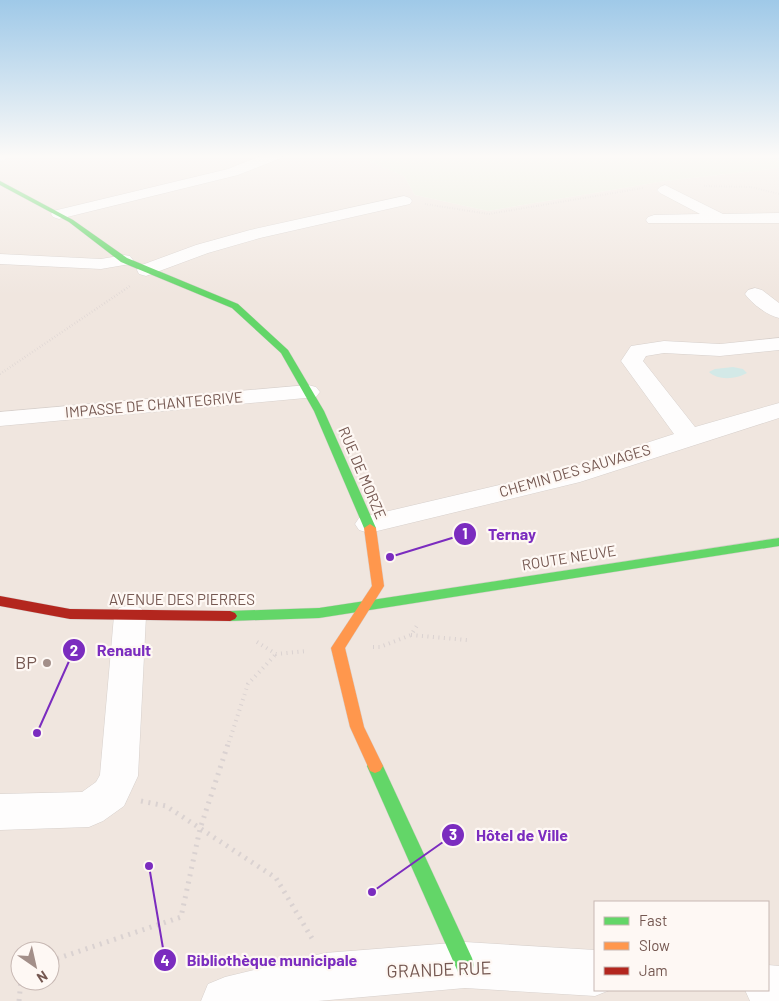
<svg xmlns="http://www.w3.org/2000/svg" width="779" height="1001" font-family="Barlow,sans-serif">
<style>
.residential{fill:#f0e6df;fill-rule:evenodd}
.green{fill:#e9eddc}
.water{fill:#d3e9e7}
.lines{fill:none;stroke-linecap:round;stroke-linejoin:round}
.street-casing{stroke:#d7d0cc;stroke-width:1}
.fast-casing{stroke:#d8cfcc;stroke-width:1}
.slow-casing{stroke:#d8cfcc;stroke-width:1}
.jam-casing{stroke:#d8cfcc;stroke-width:1}
.path-far3{stroke:#dad2d1;stroke-width:2;stroke-dasharray:0.5 2;stroke-linecap:butt}
.path-far2{stroke:#dad2d1;stroke-width:2.5;stroke-dasharray:0.5 2.5;stroke-linecap:butt}
.path-far1{stroke:#dad2d1;stroke-width:4;stroke-dasharray:1 4.5;stroke-linecap:butt}
.path{stroke:#dad2d1;stroke-width:5;stroke-dasharray:2 5.5;stroke-linecap:butt}
.street{fill:#fefdfd;fill-rule:evenodd}
.fast{fill:#63d668;fill-rule:evenodd}
.slow{fill:#ff974d;fill-rule:evenodd}
.jam{fill:#b3261e;fill-rule:evenodd}
.poi-dot{fill:#a38f89;stroke:#fef8f4;stroke-width:2}
.labels{text-anchor:middle;stroke-width:4.5;stroke-linejoin:round;paint-order:stroke}
.street-label{font-size:15px;fill:#755851;stroke:#fef8f4}
.near-poi-label{font-size:18px;fill:#755851;stroke:#fef8f4;text-anchor:end}
.near-street-label{font-size:18px;fill:#755851;stroke:#fef8f4}
.leader{fill:none;stroke:#7b2cbf;stroke-width:2}
.callout-dot{fill:#7b2cbf;stroke:#fef8f4;stroke-width:2}
.mark-label{font-size:15px;text-anchor:middle;font-weight:bold;fill:#fff}
.callout-label{font-size:16px;text-anchor:middle;font-weight:bold;fill:#7b2cbf;stroke:#fef8f4;stroke-width:4.5;stroke-linejoin:round;paint-order:stroke}
</style>
<rect width="100%" height="100%" fill="#f8f4f0"/>
<path class="residential" d="M0,155h355l49,21 11,19 73,16 177,-30 114,-13v833h-779zM595,902h173v88h-173zM20,951h30v30h-30z"/>
<path class="green" d="M355,155h424v13l-114,13 -177,30 -73,-16 -11,-19z"/>
<path class="water" d="M733,367l10,2 4,4c-10,6 -29,8 -38,-1l6,-3z"/>
<g class="lines">
<g class="street-casing">
<g id="street">
<path d="M0,155h8l-3,5 -5,1z"/>
<path d="M263,155h20l-2,3 -43,17 -179,44 -6,-2 -2,-3 2,-3 175,-42z"/>
<path d="M665,185l58,29 56,-1v10h-131l-2,-3 2,-3 6,-2 46,-1 -40,-21 -3,-3 3,-3z"/>
<path d="M404,196l6,2 2,3 -2,3 -150,34 -52,15 -62,23 -7,-2 -2,-4 2,-4 57,-21 54,-15z"/>
<path d="M0,254l101,5 23,-4 6,1 3,4 -3,4 -29,5 -101,-5z"/>
<path d="M755,288l7,2 17,13v15c-12,-3 -27,-14 -34,-24l3,-4z"/>
<path d="M779,338v12l-59,6 -56,-3 -18,3 -3,5 52,66 84,-24v15l-199,64 -211,51 -10,-3 -4,-6 4,-6 204,-48 111,-36 -53,-73 10,-15 33,-5 56,3z"/>
<path d="M308,385l8,2 4,5 -4,5 -316,29v-14z"/>
<path d="M130,605l11,3 5,8 -8,160 -14,30 -21,15 -14,6 -89,3v-36l82,-2 14,-10 4,-7 14,-159 5,-8z"/>
<path d="M465,942l130,8v40h15l-15,6 -130,-8 -147,13h-117l7,-17 17,-7 100,-24z"/>
<path d="M768,965l11,1v35h-29l-5,-11h23z"/>
</g>
</g>
<g class="fast-casing">
<g id="fast">
<path d="M0,181l73,39 54,38 111,46 50,46 36,61 52,117 -2,3 -4,1 -6,-4 -50,-117 -33,-58 -49,-45 -111,-46 -52,-40 -69,-37z"/>
<path d="M779,538v8l-460,72 -89,3 -5,-2 -2,-3 2,-3 5,-2 89,-3z"/>
<path d="M375,759l5,2 3,5 89,192 2,7 -2,7 -7,2 -7,-2 -91,-206 3,-5z"/>
</g>
</g>
<g class="slow-casing">
<path id="slow" d="M370,524l6,4 8,58 -39,62 19,79 19,39 -3,5 -5,2 -5,-2 -20,-44 -19,-79 41,-62 -8,-58z"/>
</g>
<g class="jam-casing">
<path id="jam" d="M0,596l70,13 160,2 5,2 2,3 -2,3 -5,2 -160,-2 -70,-13z"/>
</g>
<g class="path-far3">
<path d="M704,186l47,1 28,7"/>
<path d="M425,204l64,10 154,-26"/>
</g>
<path class="path-far2" d="M0,374l130,-88"/>
<g class="path-far1">
<path d="M411,635l56,5"/>
<path d="M257,642l19,12 31,-3"/>
<path d="M373,647h7l31,-12 7,-11"/>
<path d="M229,742l19,-58 28,-30"/>
</g>
<g class="path">
<path d="M141,801l25,5 110,72 37,62"/>
<path d="M50,961l131,-44 19,-88 29,-88"/>
<path d="M19,1001l2,-20"/>
</g>
<use href="#street" class="street"/>
<use href="#fast" class="fast"/>
<use href="#slow" class="slow"/>
<use href="#jam" class="jam"/>
</g>
<linearGradient id="sky" x2="0" y2="1"><stop stop-color="#9fc9e8"/><stop offset="0.53" stop-color="#fcfaf8"/><stop offset="1" stop-color="#fcfaf8" stop-opacity="0"/></linearGradient>
<rect width="779" height="295" fill="url(#sky)"/>
<circle class="poi-dot" cx="47" cy="663" r="5"/>
<g class="labels">
<g class="street-label">
<text transform="translate(154 405) rotate(-5)" y="5">IMPASSE DE CHANTEGRIVE</text>
<text transform="translate(575 471) rotate(-16)" y="5">CHEMIN DES SAUVAGES</text>
<text transform="translate(362 473) rotate(67)" y="5">RUE DE MORZE</text>
<text transform="translate(569 558) rotate(-9)" y="5">ROUTE NEUVE</text>
<text x="182" y="605">AVENUE DES PIERRES</text>
</g>
<g class="near-poi-label">
<text x="37" y="669">BP</text>
</g>
<g class="near-street-label">
<text transform="translate(439 970) rotate(-2)" y="6">GRANDE RUE</text>
</g>
</g>
<path class="leader" d="M390 557L465 534M37 733L74 650M372 892L453 835M149 866L165 960"/>
<g class="callout-dot">
<circle cx="390" cy="557" r="5"/>
<circle cx="37" cy="733" r="5"/>
<circle cx="372" cy="892" r="5"/>
<circle cx="149" cy="866" r="5"/>
<circle cx="465" cy="534" r="12"/>
<circle cx="74" cy="650" r="12"/>
<circle cx="453" cy="835" r="12"/>
<circle cx="165" cy="960" r="12"/>
</g>
<g class="mark-label">
<text x="465" y="539">1</text>
<text x="74" y="656">2</text>
<text x="453" y="840">3</text>
<text x="165" y="966">4</text>
</g>
<g class="callout-label">
<text x="512" y="540">Ternay</text>
<text x="124" y="656">Renault</text>
<text x="522" y="841">Hôtel de Ville</text>
<text x="272" y="966">Bibliothèque municipale</text>
</g>
<rect x="594" y="901" width="175" height="90" fill="#fef8f4" stroke="#c7b8b3"/>
<rect x="604" y="917" width="25" height="8" fill="#63d668" stroke="#c7b8b3"/>
<text x="639" y="926" font-size="15" fill="#755851">Fast</text>
<rect x="604" y="942" width="25" height="8" fill="#ff974d" stroke="#c7b8b3"/>
<text x="639" y="951" font-size="15" fill="#755851">Slow</text>
<rect x="604" y="967" width="25" height="8" fill="#b3261e" stroke="#c7b8b3"/>
<text x="639" y="976" font-size="15" fill="#755851">Jam</text>
<g transform="translate(35 966) rotate(146)"><circle r="24" fill="#fef8f4" stroke="#c7b8b3"/>
<path d="M0-4L9 19L0 12L-9 19Z" fill="#a38f89"/>
<text y="-8" font-size="14" font-weight="bold" text-anchor="middle" fill="#755851">N</text>
</g>
</svg>
